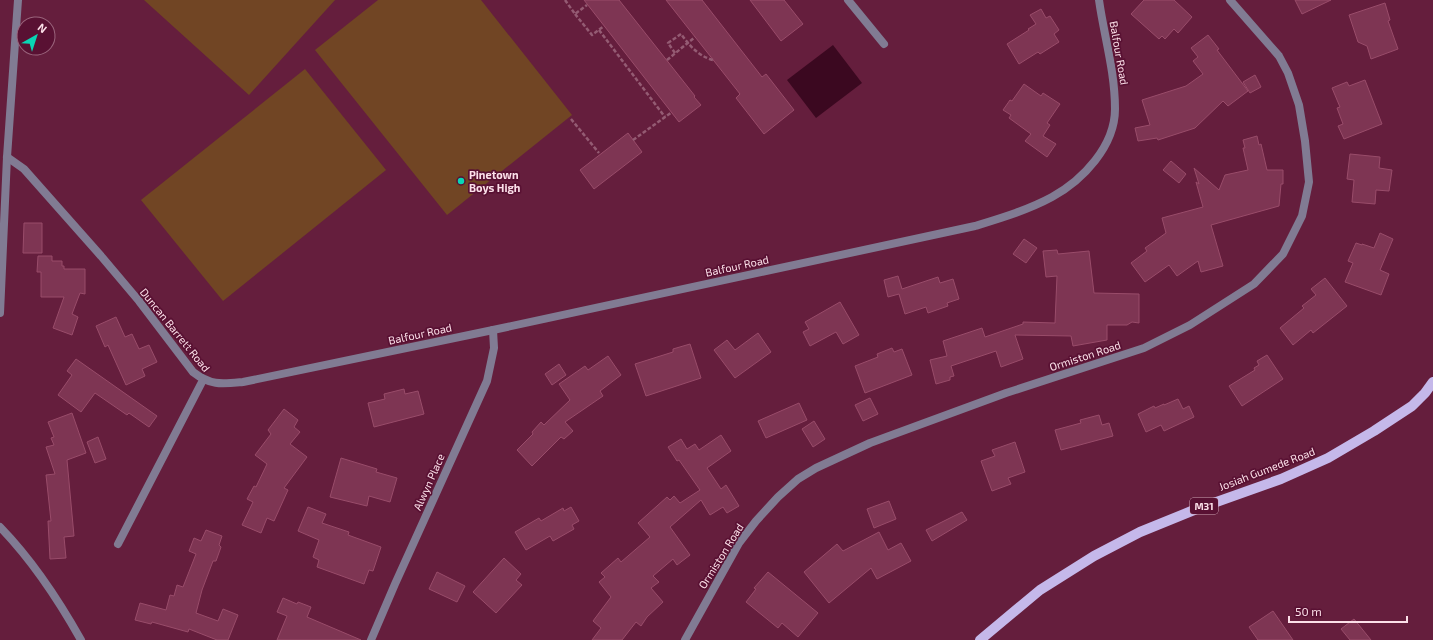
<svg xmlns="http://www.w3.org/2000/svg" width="1433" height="640" font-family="'Exo 2',sans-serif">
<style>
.green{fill:#714524}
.water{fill:#3b0820}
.building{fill:#7e3553;stroke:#994c6a}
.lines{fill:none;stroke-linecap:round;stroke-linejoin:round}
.path{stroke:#945b73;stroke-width:2.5;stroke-dasharray:4 2;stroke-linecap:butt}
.lane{stroke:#817b93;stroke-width:8}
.street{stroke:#817b93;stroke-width:8}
.primary{stroke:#c5b8ea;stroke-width:10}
.poi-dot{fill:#09d5b5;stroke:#591133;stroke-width:1.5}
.labels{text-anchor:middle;stroke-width:3.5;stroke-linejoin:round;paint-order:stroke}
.shield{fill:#591133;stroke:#cba2b2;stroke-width:1}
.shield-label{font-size:10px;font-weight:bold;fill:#fce0e9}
.street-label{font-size:11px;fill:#fce0e9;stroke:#591133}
.poi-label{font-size:11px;font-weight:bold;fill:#fce0e9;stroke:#591133;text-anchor:start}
</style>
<rect width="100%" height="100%" fill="#651e3d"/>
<g class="green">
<path d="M144,0h191l-86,95z"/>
<path d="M378,0h103l91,115 -125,100 -132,-165z"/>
<path d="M305,69l81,101 -163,131 -82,-101z"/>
</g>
<path class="water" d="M833,45l29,38 -46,35 -29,-38z"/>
<g class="building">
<path d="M584,0h35l76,96 -1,1 7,8 -22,17z"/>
<path d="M666,0h36l60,77 4,-3 28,36 -30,24 -28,-36 4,-4z"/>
<path d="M750,0h34l19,24 -22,17z"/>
<path d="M1144,0h30l18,17 -14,16 -4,-4 -9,10 -3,-3 -3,3 -28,-25z"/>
<path d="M1295,0h36l-29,14z"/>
<path d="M1385,3l5,17 -2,1 10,28 -27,10 -4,-13 -9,-4 -9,-27z"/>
<path d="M1041,9l5,9 4,-2 9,14 -5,4 5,8 -19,12 -2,-2 -19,12 -12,-20 22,-14 -1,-1 8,-5 -6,-9z"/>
<path d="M1208,35l11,14 -2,1 31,41 -20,15 -5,-5 -28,27 -37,12 -1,-2 -19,3 -3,-13 15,-3 -8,-25 44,-14 17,-12 -10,-13 5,-4 -7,-9z"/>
<path d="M1255,75l6,12 -11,6 -7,-11z"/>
<path d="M1365,80l17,44 -38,15 -6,-13 5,-2 -6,-16 3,-1 -8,-19 15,-6 2,4z"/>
<path d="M1024,84l17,12 2,-3 17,11 -13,19 3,2 -7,11 13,8 -9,13 -22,-16 6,-7 -22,-16 2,-3 -8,-5 7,-10 2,1z"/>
<path d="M628,133l14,19 -48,37 -14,-19z"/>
<path d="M1257,136l2,9 2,-1 6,26h16v14h-2l-2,22 -68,19 12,41 -22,6 -3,-11 -21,15 -8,-11 -24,17 -14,-19 16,-12 -2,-3 21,-15 -4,-15 41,-11 -7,-25 3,2 -5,-16 25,22 6,-15 23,-5 -5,-22h2l-2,-8z"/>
<path d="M1350,154l30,3 -1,11 13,2 -3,21 -13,-1 -1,14 -23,-2 2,-22 -7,-1z"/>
<path d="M1171,161l15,13 -7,9 -16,-13z"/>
<path d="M24,223h18v30h-19z"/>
<path d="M1380,233l13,6 -13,31 9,4 -8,21 -36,-13 8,-19 -5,-2 8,-18 6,2v-1l12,4z"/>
<path d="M1024,239l13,9 -11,15 -13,-9z"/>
<path d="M1057,250l1,4 31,-3 5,42 45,1v29l-7,-1 -5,3h-20v15l-34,6 -2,-10 -56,-1 8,24 -22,8 -5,-16 -45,15 3,10 -4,1v3l-14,4 -6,-24 17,-4 -4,-15 39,-13 3,9 38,-13v-2l32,1 2,-47 -11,1 -3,-26z"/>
<path d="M38,256h14v5h10v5h2v3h21v25l-5,-1 -8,21 6,3 -6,18 -19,-7 11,-31h-23v-25h-4z"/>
<path d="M898,276l4,13 36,-12 2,6 13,-4 6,20 -12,4 1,3 -20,7 -2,-6 -21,7 -6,-20 -11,3 -4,-17z"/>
<path d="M1325,278l22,28 -34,27 -2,-3 -18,15 -13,-17 24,-20 -2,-2 14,-11 -5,-6z"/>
<path d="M840,302l19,33 -16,9 -7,-12 -26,14 -7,-14 6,-3 -4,-7z"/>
<path d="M116,317l9,20 7,-3 7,15 10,-4 8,17 -15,7 3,7 -19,9 -18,-40 -3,2 -9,-21z"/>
<path d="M758,333l13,19 -36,26 -21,-28 13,-10 8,10z"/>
<path d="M690,344l11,34 -55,18 -11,-32 38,-12v-3z"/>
<path d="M892,348l2,4 8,-3 10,26 -47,18 -10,-27 23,-9 -1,-3z"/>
<path d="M1267,355l16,24 -41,27 -13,-20 26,-16 -1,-2 5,-3 -2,-4z"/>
<path d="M608,356l13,19 -21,16 3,5 -38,26 8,9 -9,8 -3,-2 -29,29 -15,-16 16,-16 -1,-2 9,-10 3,3 26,-25 -11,-16 26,-18 3,4z"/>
<path d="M76,359l81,57 -8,11 -20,-14 -2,2 -32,-22 -14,19 -23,-17 14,-20 -5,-4z"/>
<path d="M559,364l7,11 -14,10 -7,-11z"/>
<path d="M404,389l1,5 13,-3 6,23 -50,13 -6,-24 17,-4 -1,-5z"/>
<path d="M870,398l8,16 -15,7 -8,-16z"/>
<path d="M1178,399l5,10 6,-3 5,11 -30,14 -3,-6 -15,7 -8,-18 16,-8 1,2 9,-4v1z"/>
<path d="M799,403l8,17 -41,18 -8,-17z"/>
<path d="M284,409l14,11 -4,7 6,5 -10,12 17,13 -23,31 4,2 -14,31 -7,-3 -6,15 -19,-8 11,-23 -6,-3 7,-13 2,1 11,-23 -12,-9 16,-21 -3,-4z"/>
<path d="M72,413l14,40 -19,7 7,76 -10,1 2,21 -16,1 -2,-38h3l-5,-46 9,-1 -9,-27 8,-2 -3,-7 3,-1 -6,-15z"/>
<path d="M1099,415l3,10 7,-2 4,13 -52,14 -6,-20 26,-7 -1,-3z"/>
<path d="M814,421l11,18 -12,8 -11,-18z"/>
<path d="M721,435l10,16 -24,17 14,21 5,-4 13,21 -12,7 -4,-6 -13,8 -9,-15 -31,27 20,28 -13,10 -4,-6 -20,17 6,6 -8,6 12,14 -16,15 -6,9 -5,-4 -14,18h-30l9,-12 -8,-7 18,-24 -12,-15 6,-5 -4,-4 17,-15 3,4 29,-25 -12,-14 29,-26 3,3 4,-4 6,7 20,-13 -21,-30 -2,1 -9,-14 13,-8 6,10 8,-5 4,6z"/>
<path d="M98,437l8,22 -11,4 -8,-21z"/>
<path d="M1015,442l10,30 -17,6 3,6 -19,7 -11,-30 14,-5 -3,-6z"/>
<path d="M341,458l36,11 -1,3 21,6 -7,24 -21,-6 -2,10 -37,-9z"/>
<path d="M889,501l7,18 -22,9 -7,-19z"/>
<path d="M308,507l18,7 -4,9 27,9 -1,3 33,12 -8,24 -4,-1 -5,14 -47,-17 2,-7 -6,-3 6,-17 -21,-9z"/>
<path d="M571,507l8,14 -7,4 2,4 -21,12 -3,-5 -24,14 -11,-18 24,-14 2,3 22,-13 1,3z"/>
<path d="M962,512l5,8 -35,21 -6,-11z"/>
<path d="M206,530l16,6 -3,9 2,2 -5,14h-3l-11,29 -6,23 22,8 5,-12 15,6 -10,25h-11l-28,-11 -1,3 -36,-10 -1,2 -16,-4 5,-17 26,7 4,-15 4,1 3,-11 6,2 13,-33 -7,-3 5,-13 7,3z"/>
<path d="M879,532l9,18 13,-7 10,18 -34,18 -6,-11 -42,35 -25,-31 33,-28 6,7z"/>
<path d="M504,558l17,16 -5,6 6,5 -26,28 -23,-21z"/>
<path d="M437,572l28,14 -8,16 -28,-13z"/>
<path d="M768,572l50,41 -20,24 -16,-14 -4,5 -32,-26 10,-13 -2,-1z"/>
<path d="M283,598l14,6 1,-2 13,5 -4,10 54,23h-84l10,-24 -10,-4z"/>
<path d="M1273,611l20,29h-35l-9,-13z"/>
<path d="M1354,619l17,21h-21l-9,-11z"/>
</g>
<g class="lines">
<g class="path">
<path d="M565,0l10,14 12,-9"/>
<path d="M575,14l17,21 12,-9"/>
<path d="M599,30l66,87"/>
<path d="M675,53l-7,-10 13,-9c8,11 17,22 32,26"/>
<path d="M667,60l28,-23"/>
<path d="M571,119l28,34"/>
<path d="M633,140l39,-28"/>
</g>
<path class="lane" d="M848,0l36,44"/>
<g class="street">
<path d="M7,157l17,12 77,87 38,45 54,71c18,14 29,12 50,10l250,-52 482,-104c26,-8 53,-16 77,-29 31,-17 63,-51 63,-88 0,-38 -11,-73 -16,-109"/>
<path d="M0,313l7,-156 11,-157"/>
<path d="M0,527c33,34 58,72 81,113"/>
<path d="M118,544l85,-164"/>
<path d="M371,640l24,-56 92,-203 7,-33 -1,-18"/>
<path d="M685,640l54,-97 17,-22 22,-24 20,-18 18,-11 54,-25 136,-50 138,-45 46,-23 64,-41 29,-30 19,-38 7,-34 -4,-41 -6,-36 -11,-32 -9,-17 -49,-56"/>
</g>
<path class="primary" d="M980,640l60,-50 54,-34 46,-24 54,-22 87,-31 47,-21 46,-27 38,-25 13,-13 8,-11"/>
</g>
<circle class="poi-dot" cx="461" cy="181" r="4"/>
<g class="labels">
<rect class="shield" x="1190" y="498" width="28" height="16" rx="3"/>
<g class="shield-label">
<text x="1204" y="510">M31</text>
</g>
<g class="street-label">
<text transform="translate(1119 53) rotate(80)" y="4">Balfour Road</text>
<text transform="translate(737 266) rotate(-12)" y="4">Balfour Road</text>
<text transform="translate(175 330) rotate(51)" y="4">Duncan Barrett Road</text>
<text transform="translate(420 334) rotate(-12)" y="4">Balfour Road</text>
<text transform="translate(1085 356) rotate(-18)" y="4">Ormiston Road</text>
<text transform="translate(1267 469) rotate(-21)" y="4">Josiah Gumede Road</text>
<text transform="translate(429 482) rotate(-66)" y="4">Alwyn Place</text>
<text transform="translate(721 556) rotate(-58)" y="4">Ormiston Road</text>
</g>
<g class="poi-label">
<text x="469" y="179">Pinetown<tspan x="469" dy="13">Boys High</tspan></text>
</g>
</g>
<g transform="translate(36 36) rotate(39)"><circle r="19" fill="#591133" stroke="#9a647c"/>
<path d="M0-3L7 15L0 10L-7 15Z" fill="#09d5b5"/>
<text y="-6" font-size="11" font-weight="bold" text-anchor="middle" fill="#fce0e9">N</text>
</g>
<path d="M1289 616v6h118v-6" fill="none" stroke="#fce0e9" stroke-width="2"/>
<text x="1295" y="616" font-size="12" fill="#fce0e9" stroke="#591133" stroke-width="3" paint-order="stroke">50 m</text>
</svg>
